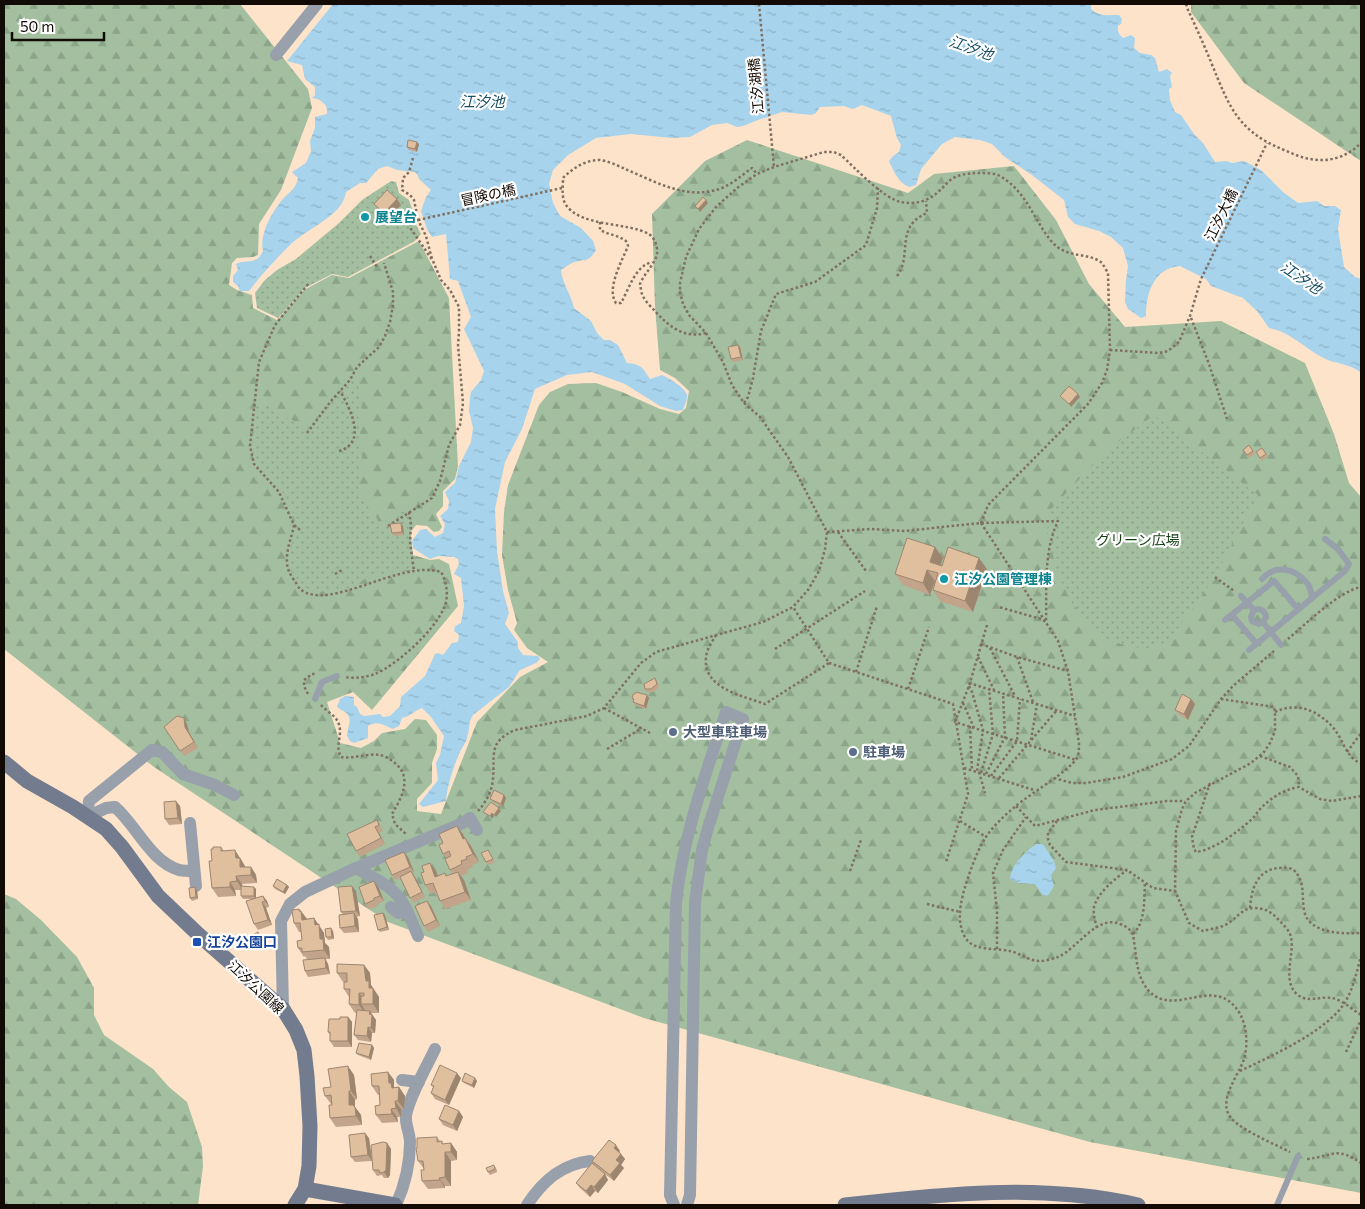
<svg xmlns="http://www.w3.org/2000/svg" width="1365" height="1209" font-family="Commissioner,'Noto Sans JP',sans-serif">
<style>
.forest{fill:url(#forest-firs)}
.park{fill:url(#park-dots)}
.water{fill:url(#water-ripples)}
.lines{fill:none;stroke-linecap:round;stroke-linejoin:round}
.path{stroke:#7f6f60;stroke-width:2.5;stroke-dasharray:2.5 2.5;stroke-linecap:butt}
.lane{stroke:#98a0ab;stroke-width:6}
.street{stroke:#98a0ab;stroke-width:12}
.secondary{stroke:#727c8e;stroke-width:15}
.wall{fill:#c1a489}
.shaded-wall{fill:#9d866f}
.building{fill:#e0bf9f;stroke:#9d866f}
.culture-dot{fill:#0f9aa8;stroke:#fff;stroke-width:2}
.service-dot{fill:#5c6f8a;stroke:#fff;stroke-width:2}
.transit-dot{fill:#1a4fb4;stroke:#fff;stroke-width:2}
.labels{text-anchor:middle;stroke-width:4.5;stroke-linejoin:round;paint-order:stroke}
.street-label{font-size:14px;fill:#120a04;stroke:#fff}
.culture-label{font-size:14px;font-weight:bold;fill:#0d838f;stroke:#fff;text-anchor:start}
.park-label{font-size:14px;fill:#123e11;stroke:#fff}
.service-label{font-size:14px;font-weight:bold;fill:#4e5e75;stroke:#fff;text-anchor:start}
.transit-label{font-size:14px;font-weight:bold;fill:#164399;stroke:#fff;text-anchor:start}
.water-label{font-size:15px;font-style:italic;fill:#184e68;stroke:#fff}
</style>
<defs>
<pattern id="forest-firs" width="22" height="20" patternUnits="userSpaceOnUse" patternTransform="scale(1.25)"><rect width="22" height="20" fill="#a3bfa0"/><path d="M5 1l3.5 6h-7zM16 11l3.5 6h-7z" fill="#8ba388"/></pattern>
<pattern id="park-dots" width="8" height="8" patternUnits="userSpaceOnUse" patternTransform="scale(1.25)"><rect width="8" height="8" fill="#a3bfa0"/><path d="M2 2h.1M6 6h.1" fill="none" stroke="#8ba388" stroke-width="1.8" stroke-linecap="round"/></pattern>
<pattern id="water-ripples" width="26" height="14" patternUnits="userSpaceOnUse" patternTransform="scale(1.25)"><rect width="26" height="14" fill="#a7d3ec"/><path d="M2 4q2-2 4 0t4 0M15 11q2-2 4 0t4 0" fill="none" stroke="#8fb4c9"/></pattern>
</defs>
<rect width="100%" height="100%" fill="#fde3ca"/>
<g class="forest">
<path d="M4,4h236l68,85 4,19 -31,82 -22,34 -1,31 -5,2 -16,1 -5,5 -3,22 8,5 15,5 1,13 24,12 27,-30 28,-15 17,3 70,-37 30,57 9,168 -3,13 -12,12v15l-7,8 6,13 -3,4 -5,1 -7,-6 -11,-1 -6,8 3,22 17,5 9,-1 10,5 9,42 -86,104 -19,-18 -26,10 13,41 21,5 13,-7 8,-8 23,-4 10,-10 11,1 11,15v14l-5,14v20l-15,16v12l24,3 36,-92 43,-45 28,-15 -21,-14 -13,-18 3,-7 -9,-33 -6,-35 2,-43 4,-27 31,-80 11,-13 18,-8 28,-1 26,9 38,17 19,5 7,-6 3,-17 -14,-13 -15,-8 -5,-64 -3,-92 53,-53 42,-21 161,53 26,-19 80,-8 42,54 33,64 36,43 96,-6 84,42 29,71 15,49 12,14v696l-271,-51 -446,-124 -256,-96 -234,-155 -150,-118z"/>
<path d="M1191,4h170v157l-117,-78 -53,-71z"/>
<path d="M4,894l12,5 25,21 36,37 17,31v27l10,20 49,34 16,18 18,15 15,45 1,19 -5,39h-194z"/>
</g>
<g class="park">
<path d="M391,181l5,1 3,11 10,7 5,14v7l7,13 -6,7 -67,36 -16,-3 -27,14 -27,30 -21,-10 -2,-15 10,-13 12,-10 19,-11 43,-36 23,-23z"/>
<path d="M349,380c20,4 10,38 11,53 0,8 2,15 2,23 -1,12 -4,24 -4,36l10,13 2,9 6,2 3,9c11,2 17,-8 24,-14l4,1 3,3c-1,17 4,34 2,51l-4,4 -40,6 -12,10 -18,5 -24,1 -13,-7 -8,-11 -4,-13 7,-36 -3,-11 -6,-14 -8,-13 -19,-20 -7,-10 1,-47 3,-6 9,1 7,4 9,8 9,2 14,11 3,-1 20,-28z"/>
<path d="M1154,415l104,80 -43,82 -47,65 -24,7 -40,-9 -33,-38 -14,-30 -10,-42 4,-21 55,-58z"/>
</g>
<g class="water">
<path d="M333,4h758v5c9,8 17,6 28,6l3,4 -1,5 -3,2c-1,5 1,9 5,12l8,-3 4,3 -1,10 6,5 11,2 4,3 4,14 8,-3 5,4 -2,3 2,11 -3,2 1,11 5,12 6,3 13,19 9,9 12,19 12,-1 5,2 12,-2 17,9 22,22 15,11 19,-2 7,5h11l6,4 -3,19 6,38 11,10 6,2v94c-8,-8 -22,-9 -33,-13 -21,-9 -36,-28 -59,-32l-12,-17 -14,-13 -32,-12 -5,-7 -26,-13c-26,2 -34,27 -34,50l-5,2 -13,-9 -3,-7 1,-22 2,-14 -5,-18 -12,-11 -12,-6 -24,-7 -7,-7 -4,-17 -32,-25 -27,-18 -13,-13 -12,-4 -25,-3 -13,7 -21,25 -5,16 -7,2c-11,-5 -15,-15 -20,-26l4,-5 6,-4 2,-7 -4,-7 -6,-22 -29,-11 -9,4 -9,-3 -24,1 -4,6 -5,2 -29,-3 -24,8 -15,6 -6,1 -10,-4 -15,2 -22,12 -18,1 -41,-4 -35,4 -28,17 -15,15 -4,14 4,19 7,13 21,12 12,13 3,9c-8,14 -12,8 -24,13 -4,2 -8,5 -11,7 1,13 10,24 13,38l17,13 6,12 7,7h6l8,5 9,18c14,1 16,5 23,16l12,-4c6,3 23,12 25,20 1,4 -3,11 -4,15l-7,1 -16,-5 -35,-22 -33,-12 -25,3 -32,14 -13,40 -17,33 -10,47 2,42 6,40 6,22 -4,11 13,18v6l5,7 15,1 2,3 -4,4 -16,7 -11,17 -36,28c-5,7 -3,15 -6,23 -1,5 -5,9 -7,14 -6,13 -13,34 -14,49l-23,6 -4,-3 19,-24 -2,-17 4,-8 4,-19 -13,-19 -9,-9c-7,2 -11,8 -20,10l-3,8 -6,3c-10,-4 -15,-9 -25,-3v12l-14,5 -4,-2 -3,-5c0,-8 7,-18 -2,-24 -3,-2 -6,-3 -8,-5l3,-8 5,-3 9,1v8l3,2 3,7 4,2 16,-2 3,3 7,-1 10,-10 1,-9 24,-21 10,-22 3,-1 5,2 9,-12 6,-1 1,-7 -5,-4 1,-5 6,-3 3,-17 -3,-28 -7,-4 5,-10 -1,-5 -4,-2 -16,-1 -8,3 -17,-11 -1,-7 8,-11 6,-1 9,8 8,-4 2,-9 -5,-8 8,-7 1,-8 -4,-9 10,-9 4,-17 12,-24 2,-14 -4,-17 1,-14 1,-5 10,-12 3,-9 -20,-42 7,-12 -13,-36 -8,-2 -4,-45 -14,3 -5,-8 -6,-18 5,-14 5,-7 -12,-11 -1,-3 -3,-4 -18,-2 -10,-4 -9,3 -12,14h-6l-14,9c-1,4 -2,8 -4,11 -9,16 -40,29 -54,44 -14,14 -27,28 -39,44h-9l-2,-5 -5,-4v-6l5,-6 -2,-6c11,-6 20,2 27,-13 -4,-16 9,-39 19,-51 7,-8 14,-11 16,-22l-6,-6 14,-9 5,-12 -1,-10 5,-13v-11l12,-3c1,-10 -6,-15 -15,-16l3,-3v-8l-10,-8 -3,-14 -15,-4z"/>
<path d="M1036,844h7l11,17 2,7 -5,7 3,11 -5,8 -3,2 -4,-2 -7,-10 -16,-1 -9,-4c1,-14 15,-27 26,-35z"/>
</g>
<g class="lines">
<g class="path">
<path d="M759,4l15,163"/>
<path d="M1186,4l2,6c8,17 16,35 23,52 18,44 26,69 73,88 7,3 14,6 21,8 21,5 40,1 56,-15"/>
<path d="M413,158l-4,14 -6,6 -1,12 8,5 4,5 4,20 8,16 6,23"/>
<path d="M418,220l144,-32"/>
<path d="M413,221l5,-1"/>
<path d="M600,222v8c9,5 19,5 27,12l1,4c-6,15 -22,43 -12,57h5c8,-14 14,-37 31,-41"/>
<path d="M370,256l7,11"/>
<path d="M897,276c16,-21 -3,-49 30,-63l-1,-12"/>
<path d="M1191,318l18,46 18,55"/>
<path d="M706,333c-21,6 -37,-6 -51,-22 -4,-4 -10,-10 -12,-15 -2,-3 -2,-8 -3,-12 4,-10 15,-20 17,-30 1,-7 -2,-16 -8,-20 -22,-12 -68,-7 -83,-29 -5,-7 -3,-19 -3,-27 10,-10 22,-18 37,-18 8,1 17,5 25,9 29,12 59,30 91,21 13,-3 26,-15 36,-22l5,6"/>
<path d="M1110,350l49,3 9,-2 11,-9 11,-26 11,-37 66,-136"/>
<path d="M744,403l4,-6 5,-19 8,-47 15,-37 39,-12 51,-37 11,-37 1,-20"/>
<path d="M307,433l24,-32 19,-21 7,-13 22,-20 6,-11 5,-14 3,-17v-13l-9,-29"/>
<path d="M339,451c29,-8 11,-43 1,-60"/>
<path d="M409,512l2,13 -1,17 4,29"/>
<path d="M981,523l77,118 10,30 11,72c0,5 0,10 -2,15 -9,14 -46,35 -61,48 -11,9 -22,19 -30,31 -10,14 -26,59 -26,76 -1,9 2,23 9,29 10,9 29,6 41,9 10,2 19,10 29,10 6,0 14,-2 19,-4 19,-8 39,-43 62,-33 5,2 9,4 12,9 2,4 2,10 3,15 2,16 3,31 14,43 26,28 67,-19 91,23 7,12 8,32 4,45 -6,18 -29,44 -11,61 9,10 43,25 57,32"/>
<path d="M294,525c-2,12 -8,24 -7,37 0,7 3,12 7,18 2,2 4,7 6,9 29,24 100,-30 141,-17 6,10 8,25 3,36 -10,23 -46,56 -69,66 -8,3 -21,5 -30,3"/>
<path d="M388,526l44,-28 8,-17 9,-36 11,-20 3,-22 -5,-58 1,-14v-24l-9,-17 -9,-10 -8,-19 -24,-35"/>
<path d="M300,530l-6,-5 -15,-33 -25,-28 -4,-18 9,-84 16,-37 34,-42"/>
<path d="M827,532l44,-3 33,2 77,-8 77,-2c-15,32 -11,66 -12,101l-5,-3 -42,-12"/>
<path d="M838,532l28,39"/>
<path d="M335,574l7,-4"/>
<path d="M1215,577l19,14"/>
<path d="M987,625l-18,61 -14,36 121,38"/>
<path d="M716,635c-3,5 -7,11 -9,17 -9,35 33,43 58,52l64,-41 -36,-56"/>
<path d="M1288,639c18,-15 51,-48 73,-52"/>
<path d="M981,644l36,13 51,14"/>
<path d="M990,648l25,48"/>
<path d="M775,649l90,-58"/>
<path d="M978,657l16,33"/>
<path d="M1017,657l16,45"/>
<path d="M829,663l124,41 15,90 -22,68"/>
<path d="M856,672l21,-66"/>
<path d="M969,683l106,33"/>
<path d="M969,686l3,6 11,38 -6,41"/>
<path d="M908,689l21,-62"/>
<path d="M308,694l-4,-8v-6l8,-6h5"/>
<path d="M1221,699l53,8 1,5v19l-5,12 -6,9 -13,11 -56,30 -9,8 -4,8 -6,22 -1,60 14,32 14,8c7,-2 16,-3 22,-6 11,-5 16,-17 29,-17 10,0 16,3 23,10 5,6 12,11 14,19 4,17 -10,45 7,58 10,8 22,1 34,3 10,2 20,11 29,17"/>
<path d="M963,703l11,25"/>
<path d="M321,705c5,6 14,10 17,17 6,13 -4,22 3,35 13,2 27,-4 39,-2 6,1 13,6 17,10 15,14 4,34 -5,49l3,10 11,10"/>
<path d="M604,708l46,25"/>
<path d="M1275,712c22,-11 45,-1 60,18 8,10 12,29 26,33"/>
<path d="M970,726l2,44"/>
<path d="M1031,740l6,-36"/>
<path d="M607,749l35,-21"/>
<path d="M1347,752l14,-19"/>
<path d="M1260,756l30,11 8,9 1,11"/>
<path d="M964,768l70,22"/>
<path d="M979,772l6,21"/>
<path d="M981,773l12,-39 -4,-45"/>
<path d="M986,774l19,-37 -2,-44"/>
<path d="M991,776l26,-35 3,-42"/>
<path d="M999,778l58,-68"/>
<path d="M1054,778l18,5h14l37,-6 49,-18 17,-13 32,-47 12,-13 41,-35"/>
<path d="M1210,783l-18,54 2,12 2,3c18,-2 43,-21 56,-33 3,-3 5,-6 7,-9 12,-12 23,-20 40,-23l21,12 12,2 29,-5"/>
<path d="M1016,806l19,20 60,-16 72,-9h18"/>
<path d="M478,811c8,-9 14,-20 15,-32 2,-25 -5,-37 22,-49l72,-14 17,-8 37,-45 15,-11 107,-30 30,-15 15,-17 11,-19 6,-22 2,-17 -39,-75 -28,-40 -16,-14 -12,-18 -9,-23 -17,-29 -17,-18 -6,-11 -3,-12v-9l6,-26 13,-28 17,-22 21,-19 20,-14 17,-7 50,-15h10l7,3c13,12 43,44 60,47 14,3 28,-1 38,-11 5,-4 9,-10 14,-13 9,-4 17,-5 26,-5 6,0 14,0 19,2 29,15 36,47 55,68 15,16 36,9 49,20 2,3 4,7 6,10l2,77 -3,20 -5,13 -14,21 -100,101 -7,18"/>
<path d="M960,821l26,16"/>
<path d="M1057,821l-9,12v6l2,6 16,17 61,8 26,18 22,3"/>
<path d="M850,871l11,-31"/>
<path d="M927,904l33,8"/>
<path d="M1250,908c2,-28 13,-45 43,-39 13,14 8,23 11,41 4,24 39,24 57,23"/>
<path d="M1097,928c-2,-7 -4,-14 -3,-21 4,-15 21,-28 33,-37"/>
<path d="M1133,934c13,-12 11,-36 12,-52"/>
<path d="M997,949v-38l-4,-38 10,-23 23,-33"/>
<path d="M1346,1052l15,-32"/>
<path d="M1240,1071c31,-15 84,-38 104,-67 9,-14 13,-33 17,-48"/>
<path d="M1307,1159c27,-3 29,-13 54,4"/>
</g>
<g class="lane">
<path d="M1262,579c13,-15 33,-11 45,4 3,3 4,10 6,14"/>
<path d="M1241,596l13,14"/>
<path d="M1254,610c6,-2 11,0 12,7l-3,5"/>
<path d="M1254,610l-3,7 1,4 7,3 4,-2"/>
<path d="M1232,615l24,28"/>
<path d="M1225,620l49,-39 24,28"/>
<path d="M1263,622l18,23"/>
<path d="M1249,650l96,-79 4,-7 -11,-15 -13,-10"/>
<path d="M315,699l7,-17 15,-6"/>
<path d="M1277,1205l21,-49"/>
</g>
<g class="street">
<path d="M276,55l41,-51"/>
<path d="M87,817l2,-16 63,-51 10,2 21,22 32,11 19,10"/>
<path d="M87,817l19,-9 9,-1c22,19 35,54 64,63 5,1 10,1 15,1"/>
<path d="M190,823l6,63"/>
<path d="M356,868c11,7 27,13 37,23 13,11 18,30 25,45"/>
<path d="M391,907c6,6 8,8 16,4"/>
<path d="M283,1009l-2,-88 9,-17 15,-12 51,-24 107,-45 7,-5 7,12"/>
<path d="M402,1080l17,2"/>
<path d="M396,1205c9,-20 14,-40 14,-63 0,-8 -5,-18 -4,-26 2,-17 21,-50 29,-67"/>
<path d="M527,1205c15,-23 34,-41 63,-44"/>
<path d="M674,1205l-4,-10 6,-292c7,-67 29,-127 50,-191l17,7 -35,109 -6,22 -7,52 -5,293 -3,10"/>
</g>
<g class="secondary">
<path d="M4,762l23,19 46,26 33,22 16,18 36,49 41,39 84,74 13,21 8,20 3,26 3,50 -1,40 -4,23 -10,16"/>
<path d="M305,1189l90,16"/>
<path d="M845,1205c97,-11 197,-22 293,0"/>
</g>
</g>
<g class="wall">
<path d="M419,144l-2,8 -8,-2 -2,-3z"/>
<path d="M397,199l4,6 -13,14 -10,-10 -4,-5z"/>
<path d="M738,345l2,2 3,13 -10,2 -2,-3z"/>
<path d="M1249,445l6,8 -6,5 -6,-8z"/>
<path d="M1262,448l6,8 -6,5 -6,-9z"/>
<path d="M403,526l1,9 -10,1 -2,-3z"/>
<path d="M935,547l8,11 -3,7 47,4 -14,43 -33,-11 -7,-11 3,-9h-1l-5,14 -27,-10 -8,-11z"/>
<path d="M655,678l2,2 2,7 -6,5h-6l-2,-3z"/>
<path d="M647,695l2,3 -3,11 -11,-4 -3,-7z"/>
<path d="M1191,699l4,5 -7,16 -9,-5 -4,-5z"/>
<path d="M187,724l2,8 9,16 -14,8 -20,-29z"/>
<path d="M504,795l2,3 -3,9 -11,-6 -2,-2z"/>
<path d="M180,806l2,18 -13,1 -4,-6z"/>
<path d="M377,820l6,11 -4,2 6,11 -25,13 -4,-6z"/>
<path d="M463,834l2,4 6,8 8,16 -7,3 1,2 -6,3 1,3 -7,3 3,4 7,20 -26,9 -5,-8 -4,-9 -5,2 -6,-9 -1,-13 6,-9 6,8 2,5h9l5,-2 -2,-4 -3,-12 -4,-4z"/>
<path d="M221,847l3,4 17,8 4,8h6l5,8 1,8 -15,1v2l14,3v9l7,-2 4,5 2,6 -3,1 6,17 -14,5 -4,-6 -1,-25h-10l-2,-3v-6h-6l1,6 -18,1 -6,-9v-27l1,-12z"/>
<path d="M488,850l7,12 -8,3 -1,-3z"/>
<path d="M408,857l6,15 -2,1 13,24 -11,6 -4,-5 -10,-20 -5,2 -3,-5z"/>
<path d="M374,881l4,5 6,15 -6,3v2l-9,3 -4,-5z"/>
<path d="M287,885l2,2 -4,7 -10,-5 -2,-3z"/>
<path d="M195,887l2,3 1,9 -6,2 -2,-3z"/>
<path d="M356,891l4,25 -4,1 2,2 1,13 -15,1 -4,-5 3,-14 -2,-2z"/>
<path d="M427,901l4,5 9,20 -12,6 -4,-6z"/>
<path d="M299,909l8,10 7,-1 10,15 1,10 4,4 1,12h-5l3,5 2,10 -22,3 -3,-6 2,-12 -2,-3 -1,1 -6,-9 4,-8 -1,-8h-2l-5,-9z"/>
<path d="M383,913l2,2 4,15 -9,2 -2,-2z"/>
<path d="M333,931l1,8 -6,1 -2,-3z"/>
<path d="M258,932l5,10 -8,4 -6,-9z"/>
<path d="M364,965l6,8 1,12 8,12v16h-9l6,7 -1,13h-3l-1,9 -13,-2 -4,-5 3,-22h-2l-6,-9v-7l-5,-8 3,-7h-4l-6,-9z"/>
<path d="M348,1017l4,5v25h-18l-4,-6v-6l-2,-3 12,-13z"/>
<path d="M372,1045l2,3 -3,12 -13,-5 -2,-2z"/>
<path d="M388,1072l6,8v8l5,-1 6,9 -1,13h-3v8h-4l1,5 -16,1 -6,-8 4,-10 -1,-10h-1l-6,-9z"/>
<path d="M354,1075l3,24 -2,1v7l6,8 1,10 -26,2 -6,-9 2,-14h-1l-6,-8 6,-9z"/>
<path d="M461,1078l-12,27 -14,-6 -4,-6 2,-6 -2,-2z"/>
<path d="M475,1078l2,3 -3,7 -10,-5 -2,-2z"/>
<path d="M459,1111l4,6 -6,14 -14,-6 -4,-6z"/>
<path d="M437,1137l3,4h2l1,3 8,-1 6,9v8l-6,1v25h-6v2l-17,1 -6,-8 2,-12 -6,-8 -1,-13z"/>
<path d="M369,1138l3,23 -17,1 -4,-5z"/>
<path d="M387,1143l4,6 -1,26 -2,3h-4l-2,-3 -5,1 -4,-6z"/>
<path d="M620,1151l-1,1 6,7 -4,6 3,3 -10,13 -18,-14 -4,-6z"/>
<path d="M496,1167l1,5 -7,3 -2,-3z"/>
<path d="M605,1174l3,6 -10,13 -3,-2 -5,6 -10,-9 -4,-5z"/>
</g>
<g class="shaded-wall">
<path d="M417,142l2,2 -2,8 -2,-3z"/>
<path d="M397,199l4,6 -13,14 -4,-6z"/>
<path d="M706,200l2,3 -8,9 -2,-3z"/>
<path d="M738,345l2,2 3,13 -2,-3z"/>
<path d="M1078,394l2,3 -9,10 -2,-3z"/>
<path d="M401,523l2,3 1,9 -2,-3z"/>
<path d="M935,547l8,11 -5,15 -8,-11z"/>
<path d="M979,558l8,11 -14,43 -8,-11z"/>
<path d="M927,570l8,11 -5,14 -7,-12z"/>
<path d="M647,695l2,3 -3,11 -2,-3z"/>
<path d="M1191,699l4,5 -7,16 -4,-6z"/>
<path d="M184,718l3,6 2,8 9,16 -13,-21z"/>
<path d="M504,795l2,3 -3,9 -2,-3z"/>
<path d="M176,801l4,5 2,18 -4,-6z"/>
<path d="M499,808l2,3 -5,6 -2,-2z"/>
<path d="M492,813l2,3 -2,3 -2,-3z"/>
<path d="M457,826l6,8 6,14 -6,-9z"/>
<path d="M375,827l4,6 6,11 -4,-6z"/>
<path d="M465,838l6,8 8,16 -6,-8z"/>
<path d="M235,850l10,16 1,10 -6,-9 -4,-9z"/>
<path d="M404,852l4,5 6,15 -4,-5z"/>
<path d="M430,863l6,8 5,14 -6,-8z"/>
<path d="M251,867l5,8 1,8 -6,-8z"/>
<path d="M411,871l4,6 10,20 -3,-5z"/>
<path d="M458,872l6,8 7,20 -6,-8z"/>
<path d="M236,876l6,8 1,6 -6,-9z"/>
<path d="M374,881l4,5 6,15 -4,-5z"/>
<path d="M230,882l5,8 1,6 -6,-9z"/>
<path d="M287,885l2,2 -4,7 -2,-2z"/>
<path d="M352,886l4,5 4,25 -4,-5z"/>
<path d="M195,887l2,3 1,9 -2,-2z"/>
<path d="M254,887l2,2v10l-2,-3z"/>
<path d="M263,896l4,5 2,6 -4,-6z"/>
<path d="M427,901l4,5 9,20 -4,-6z"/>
<path d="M262,902l4,6 6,17 -4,-5z"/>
<path d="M299,909l2,3v-1l6,8 -5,1z"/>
<path d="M354,913l4,6 1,13 -4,-6z"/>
<path d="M383,913l2,2 4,15 -2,-3z"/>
<path d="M314,918l10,15 1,10 4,4 1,12 -6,-9 -9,-25z"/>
<path d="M331,928l2,3 1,8 -2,-2z"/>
<path d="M325,958l3,6 2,10 -4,-6z"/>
<path d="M364,965l6,8 1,12 8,12v16l-6,-9 -7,-23z"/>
<path d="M359,993l6,9 -4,2 4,6v3l-6,-8z"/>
<path d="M370,1011l6,9 -1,13 -4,-5z"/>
<path d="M348,1017l4,5v25l-4,-6z"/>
<path d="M368,1027l4,6 -1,9 -4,-6z"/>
<path d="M372,1045l2,3 -3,12 -2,-3z"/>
<path d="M348,1066l6,9 3,24 -6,-8z"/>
<path d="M388,1072l6,8v8l3,8 -8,-13z"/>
<path d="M457,1073l4,5 -12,27 -4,-5z"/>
<path d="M475,1078l2,3 -3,7 -2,-3z"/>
<path d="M399,1087l6,9 -1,13 -6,-8z"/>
<path d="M349,1091l6,9v13l-6,-8z"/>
<path d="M395,1101l6,8v8l-5,-9z"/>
<path d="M355,1107l6,8 1,10 -6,-9z"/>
<path d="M391,1109l6,8 1,5 -6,-8z"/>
<path d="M459,1111l4,6 -6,14 -4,-6z"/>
<path d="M365,1133l4,5 3,23 -4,-6z"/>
<path d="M387,1143l4,6 -1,26 -2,3 -4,-6z"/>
<path d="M451,1143l6,9v8l-6,-8z"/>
<path d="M616,1145l4,6 -2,3 -4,-6z"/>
<path d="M445,1152l6,9v25l-6,-9z"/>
<path d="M621,1154l4,5 -4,6 3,3 -10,13 -4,-6 6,-15z"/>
<path d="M605,1174l3,6 -10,13 -4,-6z"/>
<path d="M439,1178l6,8v2l-5,-8z"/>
<path d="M591,1185l4,6 -5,6 -4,-6z"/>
</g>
<g class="building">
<path d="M408,140l9,2 -2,7 -8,-2z"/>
<path d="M387,190l10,9 -13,14 -10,-9z"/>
<path d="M703,197l3,3 -8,9 -3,-3z"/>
<path d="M738,345l3,12 -10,2 -3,-12z"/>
<path d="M1069,386l9,8 -9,10 -9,-8z"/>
<path d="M1249,445l4,6 -6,4 -4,-5z"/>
<path d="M1262,448l4,6 -6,4 -4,-6z"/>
<path d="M401,523l1,9 -10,1 -2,-9z"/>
<path d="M907,538l28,9 -5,15 12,4 6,-19 31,11 -14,43 -32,-11 5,-17 -11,-3 -4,13 -28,-9z"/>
<path d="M655,678l2,6 -6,5h-6l-1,-5z"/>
<path d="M636,692l11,3 -3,11 -11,-4 1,-3 -2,-1 1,-4h2z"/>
<path d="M1182,694l9,5 -7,15 -9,-4z"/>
<path d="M177,716l7,2 1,9 9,15 -14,9 -16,-24z"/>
<path d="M494,790l10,5 -3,9 -11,-5z"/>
<path d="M176,801l2,17 -13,1 -1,-17z"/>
<path d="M491,802l8,6 -5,7 -2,-2 -2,3 -7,-4z"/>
<path d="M377,820l2,5 -4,2 6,11 -25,13 -9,-17z"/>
<path d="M457,826l6,13 2,-1 8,16 -7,3 1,2 -6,2 1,3 -12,6 -5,-11 6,-3 -2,-5 -6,3 -4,-9 4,-2 -4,-9z"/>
<path d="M213,847h8v4l14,-1 1,8h4v9h11v8l-15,1 1,5 -7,1v5l-18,1 -3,-27h3l-1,-12h2z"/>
<path d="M488,850l5,9 -7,3 -5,-9z"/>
<path d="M404,852l6,15 -18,8 -7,-15z"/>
<path d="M430,863l5,14 10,-4 1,3 12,-4 7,20 -25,9 -7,-18 -8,2 -4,-12 3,-1 -2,-6z"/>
<path d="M411,871l11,21 -12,6 -10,-21z"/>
<path d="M277,879l10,6 -4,7 -10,-6z"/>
<path d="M374,881l6,15 -6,2v2l-9,4 -6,-17z"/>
<path d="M241,886l13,1v9h-13z"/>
<path d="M352,886l4,25 -15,1 -3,-25z"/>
<path d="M195,887l1,10 -6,1 -1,-10z"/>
<path d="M263,896l2,5 -3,1 6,18 -14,4 -8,-23z"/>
<path d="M427,901l9,19 -12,6 -9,-20z"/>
<path d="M299,909v2h2l1,9 12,-2 1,7 4,-1 1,15h3l1,11 -22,2v-4h-4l-1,-7 5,-1 -2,-17h-6l-2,-12 1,-1z"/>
<path d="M354,913l1,13 -15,2 -1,-13z"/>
<path d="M383,913l4,14 -9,3 -4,-15z"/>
<path d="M331,928l1,9h-6l-1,-8z"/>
<path d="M258,932l3,7 -8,4 -4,-6z"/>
<path d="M325,958l1,10 -21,3 -2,-11z"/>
<path d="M337,964l27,1 2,16h3v7h4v16h-12v-8h3v-3h-5v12l-10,-1 1,-15h-6v-7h3v-9h-10z"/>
<path d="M357,1010l13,1 -1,3 3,1 -1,13 -3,-1 -1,9 -13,-1z"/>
<path d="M340,1017h8v24h-18v-9h-2l1,-13h11z"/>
<path d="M359,1043l13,2 -3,12 -13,-4z"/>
<path d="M440,1065l17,8 -12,27 -14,-7 3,-7 -3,-1z"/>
<path d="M348,1066l3,25h-2v14h4l2,2 1,9 -26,2 -1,-13h3l-1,-10 -6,1 -2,-8 8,-1 -3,-18z"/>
<path d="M388,1072l1,11h2l1,5 7,-1 -1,14h-3l1,7 -5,1 1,5 -16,1 -1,-9 5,-1 -1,-19h-7l-1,-12z"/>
<path d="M465,1073l10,5 -3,7 -10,-4z"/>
<path d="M445,1105l14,6 -6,14 -14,-6z"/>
<path d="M365,1133l3,22 -17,2 -2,-22z"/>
<path d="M437,1137v5l5,-1v3l9,-1v9h-6v25l-6,1 1,2 -18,1 -1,-11h3l-1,-9h-5l-2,-13h1v-10z"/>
<path d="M609,1140l7,5 -2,3 7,6 -5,6 4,3 -10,12 -18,-14z"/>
<path d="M383,1142l4,1 -1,27 -2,2 -4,1 -1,-3h-6l-2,-25z"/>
<path d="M592,1163l13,11 -11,13 -3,-2 -5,6 -10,-8z"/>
<path d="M494,1165l1,4 -7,3 -2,-4z"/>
</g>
<g class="culture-dot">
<circle cx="365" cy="217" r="5"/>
<circle cx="944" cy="579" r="5"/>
</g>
<g class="service-dot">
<circle cx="673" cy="732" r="5"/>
<circle cx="853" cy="752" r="5"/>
</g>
<rect class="transit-dot" x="192" y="937" width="10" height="10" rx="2.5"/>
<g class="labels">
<g class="street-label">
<text transform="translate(756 86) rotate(-95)" y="5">江汐湖橋</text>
<text transform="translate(488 195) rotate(-12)" y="5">冒険の橋</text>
<text transform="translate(1221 215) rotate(-64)" y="5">江汐大橋</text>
<text transform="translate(256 987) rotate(43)" y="5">江汐公園線</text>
</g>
<g class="culture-label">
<text x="375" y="222">展望台</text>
<text x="954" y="584">江汐公園管理棟</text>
</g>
<g class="park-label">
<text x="1138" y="545">グリーン広場</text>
</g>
<g class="service-label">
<text x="683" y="737">大型車駐車場</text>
<text x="863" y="757">駐車場</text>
</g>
<g class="transit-label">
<text x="207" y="947">江汐公園口</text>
</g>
<g class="water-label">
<text transform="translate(971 48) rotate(19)" y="5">江汐池</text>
<text x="482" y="107">江汐池</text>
<text transform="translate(1301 278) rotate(34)" y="5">江汐池</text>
</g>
</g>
<rect width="1365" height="1209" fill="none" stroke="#120a04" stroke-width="10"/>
<path d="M12 32v8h92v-8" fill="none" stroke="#120a04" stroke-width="2.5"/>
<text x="20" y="32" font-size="15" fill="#120a04" stroke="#ffffff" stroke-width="4" paint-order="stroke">50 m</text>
</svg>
